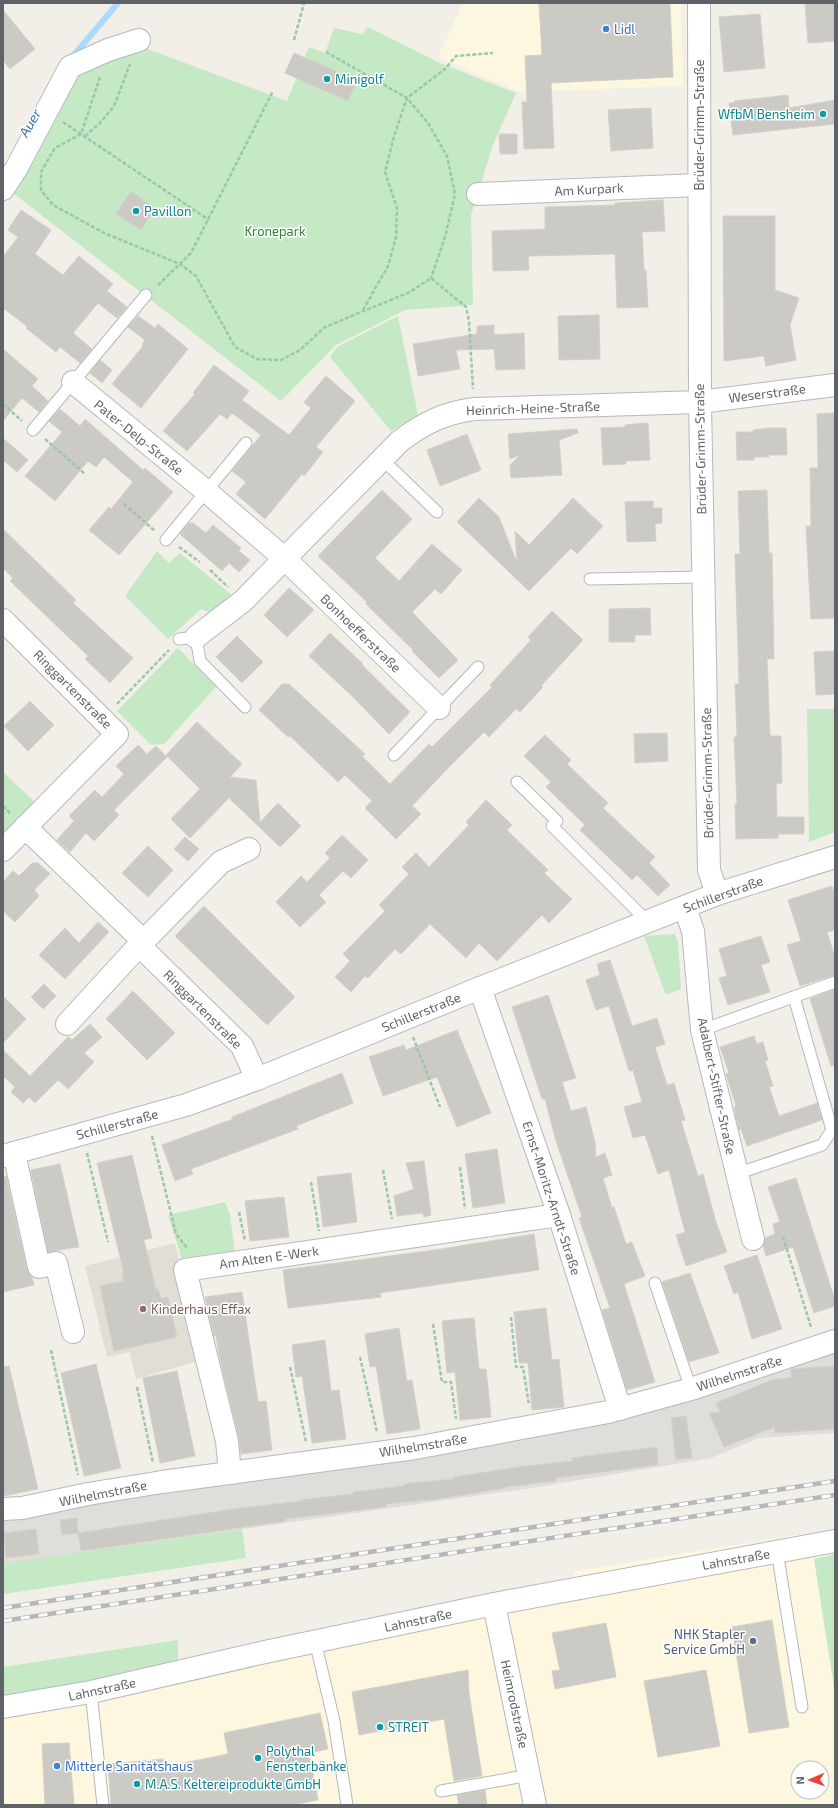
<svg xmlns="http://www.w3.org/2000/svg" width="838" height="1808" font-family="'Exo 2',sans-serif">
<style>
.commercial{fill:#fef7e0;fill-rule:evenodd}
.industrial{fill:#e0deda}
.education{fill:#e1ded6}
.green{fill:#c5e8c5}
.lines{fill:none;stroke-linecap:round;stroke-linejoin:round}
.stream{stroke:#aadaff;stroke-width:6}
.building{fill:#cccac5;stroke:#d6d1c6}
.service-casing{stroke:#b5b8bc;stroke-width:13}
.minor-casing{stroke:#b5b8bc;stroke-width:24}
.path{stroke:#9cc7a9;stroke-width:2.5;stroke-dasharray:4 2;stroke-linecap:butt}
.service{stroke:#fff;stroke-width:11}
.minor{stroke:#fff;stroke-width:22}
.rail-casing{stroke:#b6b7b8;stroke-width:4.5}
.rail{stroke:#fff;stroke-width:3;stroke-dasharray:9;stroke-linecap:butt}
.shop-dot{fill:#3f7fe0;stroke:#fff;stroke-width:1.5}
.culture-dot{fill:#0f9aa8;stroke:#fff;stroke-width:1.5}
.education-dot{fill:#8d6e63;stroke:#fff;stroke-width:1.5}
.service-dot{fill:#5c6f8a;stroke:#fff;stroke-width:1.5}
.labels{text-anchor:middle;stroke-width:3;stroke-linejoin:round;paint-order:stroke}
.shop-label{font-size:13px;fill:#366cbe;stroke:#fff;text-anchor:start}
.culture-label{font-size:13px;fill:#0d838f;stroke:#fff;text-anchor:start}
.street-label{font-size:13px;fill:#5f6368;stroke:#fff}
.park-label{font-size:13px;fill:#348238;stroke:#fff}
.education-label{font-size:13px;fill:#785e54;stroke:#fff;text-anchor:start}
.service-label{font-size:13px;fill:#4e5e75;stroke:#fff;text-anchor:end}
.water-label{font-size:14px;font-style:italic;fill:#4174aa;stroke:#fff}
</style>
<rect width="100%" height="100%" fill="#f1efe8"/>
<g class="commercial">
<path d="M463,3h218l2,83 -163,6 -82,-35z"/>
<path d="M835,1529v276h-832v-105l567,-119 6,-10zM798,1768h24v24h-24z"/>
</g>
<path class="industrial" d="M835,1349v84l-76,5 -48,20 -179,30 -529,75v-49l403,-61z"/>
<path class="education" d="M175,1243l27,117 -66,19 -6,-27 -23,5 -22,-91z"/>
<g class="green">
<path d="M368,27l72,36 76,30 -23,52 -22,70 2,90 -68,5 -69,35 -55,56 -268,-208 58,-119 74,-26 142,53 22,-54 16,6 9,-25 28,6z"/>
<path d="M398,316l20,99 -27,16 -61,-74 7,-10z"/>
<path d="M157,551l12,12 11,-10 53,43 -19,18 -13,-5 -33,30 -43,-43z"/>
<path d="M178,648l38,39 -52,57 -13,1 -34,-34z"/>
<path d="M807,709h28v123l-26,10z"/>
<path d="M3,772l37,35 -37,35z"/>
<path d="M675,934l3,9 3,46 -15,6 -22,-59z"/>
<path d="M225,1202l5,13 5,39 -52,8 -15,-47z"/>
<path d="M242,1529l4,29 -243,36v-31z"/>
<path d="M835,1554v140l-21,-135z"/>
<path d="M178,1640v25l-175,35v-33z"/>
</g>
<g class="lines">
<path class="stream" d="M74,55l44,-52"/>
</g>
<g class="building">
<path d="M539,3h131l3,74 -122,6 3,65 -30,1 -2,-47h5l-2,-46 17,-1z"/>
<path d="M805,3h30v38l-27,2z"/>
<path d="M3,10l32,39 -25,20 -7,-9z"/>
<path d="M760,14l5,54 -41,4 -5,-55z"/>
<path d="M294,53l63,27 -9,21 -63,-28z"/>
<path d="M788,95l1,13 46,-8v24l-102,11 -4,-32h5v-2z"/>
<path d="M651,108l2,40 -42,3 -3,-41z"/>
<path d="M499,134h18v20h-17z"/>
<path d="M131,191l24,17 -14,22 -25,-16z"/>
<path d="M663,200l2,31 -23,1 2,38h2l2,37 -31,1 -2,-54 -87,2 1,14 -36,1 -1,-40 53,-2v-22l70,-2v-2z"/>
<path d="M21,210l30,20 -16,24 28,21 16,-19 34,28 -6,7 20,16 -10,11 -19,-15 -25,30 19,16 -12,14 -20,-16 -4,5 -30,-24 1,-2 -24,-18v-51l15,-20 -10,-7z"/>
<path d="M723,216h52v74l24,8 -9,27 6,35 -30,6 -2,-10 -40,5z"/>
<path d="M599,315l1,44 -41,1 -1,-44z"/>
<path d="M138,316l17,12 3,-4 30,25 -47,59 -29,-24 31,-38 -1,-1 3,-5 -17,-13z"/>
<path d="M494,325v10l30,-2 1,36 -29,1 -2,-21 -38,1 4,19 -42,7 -5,-32 64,-10v-8z"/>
<path d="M3,349l35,30 -6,7 16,15 -9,11 -17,-14 -19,23z"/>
<path d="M100,360l12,10 -10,13 -12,-10z"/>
<path d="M214,365l35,26 -7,9 47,35 22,-27 -7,-6 22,-26 29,25 -39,46 7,5 -19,24 -2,-2 -37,45 -29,-25 10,-12 -14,-11 29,-36 -29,-22 -5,6 -7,-5 -33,37 -24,-20 32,-37 -2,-1z"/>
<path d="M60,409l20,17 5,-7 58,51 2,-2 28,24 -54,63 -30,-25 20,-23 2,2 22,-27 -29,-25 -8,10 -8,-6 -33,40 -30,-25 37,-44 -13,-11z"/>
<path d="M835,413v205l-24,1 -5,-93h5l-1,-58h8l-1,-54z"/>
<path d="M648,423l2,37 -24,1v3l-23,1 -2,-37 24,-1v-2z"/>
<path d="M768,428h18l1,27h-18v2h-15v3h-17l-1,-28h17v-2z"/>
<path d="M577,429l1,4 -19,7 3,35 -51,3 -1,-13 10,-10 -10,4 -2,-25z"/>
<path d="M467,434l14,36 -41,16 -13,-36z"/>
<path d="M3,438l25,22 -11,12 -14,-12z"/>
<path d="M382,490l30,29 -37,39 24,23 33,-37 30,26 -21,24 -6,-5 -23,23 46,48 -19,18 -27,-27 1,-1 -47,-46 1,-2 -49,-46z"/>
<path d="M767,490l2,63h3l2,106h-7l3,77h11l1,47 -6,1 1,33h27v17h-26v4l-42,1 -1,-35h2l-3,-67h3l-2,-53h4l-4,-130h5l-2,-63z"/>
<path d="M479,498l20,19 18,46 -2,-32 14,14 44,-47 30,28 -26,28 -6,-6 -42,43 -72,-69z"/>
<path d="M653,501v7h9v15l-7,1 1,17 -29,1 -2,-40z"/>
<path d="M189,523h4l13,10 7,-8 28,23 -2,3 11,9 -11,12 -10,-9 -7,8 -42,-37z"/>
<path d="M3,529l73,71 -3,3 60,55 -23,25 -25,-24 3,-3 -78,-75 3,-3 -10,-10z"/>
<path d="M289,588l25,22 -27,27 -23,-22z"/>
<path d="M650,608l1,27h-16v7h-26v-33z"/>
<path d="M552,611l31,29 -42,46 2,1 -23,25 -4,-3 -27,28 -5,-5 -33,33 -39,41 9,8 -25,25 -31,-31 7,-7 -27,-26 -7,7 -48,-46 -2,1 -29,-27 23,-26h7l76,70 -3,2 28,28 39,-40 3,3 60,-60 -2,-2 41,-45 -3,-3z"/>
<path d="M330,633l33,31 -1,1 48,47 -21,22 -37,-38 -43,-40z"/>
<path d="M237,636l26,26 -21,21 -26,-26z"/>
<path d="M835,651v43l-19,1 -2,-43z"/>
<path d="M30,701l24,24 -26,26 -24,-25z"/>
<path d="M197,722l45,42 -12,13 26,3 4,42 18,-19 23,23 -21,21 -51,-49 -39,40 -19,-19 29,-30 -34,-34z"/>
<path d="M667,733l1,28 -33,2 -1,-29z"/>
<path d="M545,735l26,25 -4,4 41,39 -5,5 52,49 -6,6 21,22 -12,11 -21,-21 -5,5 -52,-50 5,-5 -39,-38 5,-5 -27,-26z"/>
<path d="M138,745l9,9 9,-8 11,11 -53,53 5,5 -25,26 -8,-8 -16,19 -13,-12 17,-19 -5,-5 26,-26 7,7 22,-23 -8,-8z"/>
<path d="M486,800l26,25 -5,5 41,40 -4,3 28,26 -23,24 -7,-8 -45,46 -18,-18 -13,15 -36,-34 -29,30 -6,-5 -27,29 -3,-2 -14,16 -16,-15 15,-16 -7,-7 42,-43 -6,-6 30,-31 -7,-7 14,-14 13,14 40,-42 -3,-3z"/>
<path d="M342,835l26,25 -17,18 -8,-7 -24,24 7,7 -26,25 -24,-25 25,-26 6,6 23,-24 -5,-5z"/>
<path d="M185,837l14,12 -11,12 -14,-12z"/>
<path d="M148,846l25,24 -25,27 -26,-24z"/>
<path d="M32,863h6l12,11 -16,16 5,6 -24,26 -12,-11v-29l10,-11 6,5z"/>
<path d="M832,886l3,8v36l-8,2 8,25v18l-35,11 -13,-41 14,-4 -13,-41z"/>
<path d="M204,906l91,91 -28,28 -92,-89z"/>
<path d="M98,922l11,10 -44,47 -26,-24 26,-27 14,15z"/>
<path d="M761,936l9,26 -9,3 9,27 -42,13 -9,-27 8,-2 -8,-27z"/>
<path d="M610,960l22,66 25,-8 8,26 -10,3 12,38 7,-2 11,37 -4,1 17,55 5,-2 13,48 11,30 -41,14 -10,-31 9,-3 -16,-62 -11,4 -13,-39 -12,3 -9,-31 18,-5 -9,-32 -4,1 -20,-65 -13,4 -10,-30 14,-5 -3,-11z"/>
<path d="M44,984l12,12 -13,13 -12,-12z"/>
<path d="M835,989v76l-4,1 -21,-67z"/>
<path d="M133,991l42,42 -28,27 -41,-41z"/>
<path d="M548,995l28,83 -14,4 9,29 15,-4 9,35 1,15 9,-4 7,22 -9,3 9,30 2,-1 12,37 6,-2 13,34 -21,8 31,98 -28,8 -25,-80 8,-2 -31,-90 3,-1 -26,-76 -11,-42h-3l-30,-92z"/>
<path d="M3,996l23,23 -23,24z"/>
<path d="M90,1024l12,13 -18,16 10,9 -26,27 -10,-9 -23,23 -6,-6 -6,6 -12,-11 4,-5 -12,-11v-26l27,26 38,-39 4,3z"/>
<path d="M457,1030l34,83 -34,14 -20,-50 -54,19 -14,-39 35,-12 2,5z"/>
<path d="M754,1036l3,8 6,-2 5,18 -3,1 8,25 -4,1 10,29 38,-13 5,17 -75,26 -6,-17 -2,1 -1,-5 -4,-18 2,-1 -10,-32 3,-1 -9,-26z"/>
<path d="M342,1073l11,30 -57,23 2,3 -107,40 2,5 -18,7 -13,-36 71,-26 -1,-2z"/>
<path d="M497,1149l8,54 -32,5 -8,-54z"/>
<path d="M132,1155l20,83 -8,2 12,49h2l3,10 7,-2 9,40 -63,14 -14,-65 24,-5 -2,-7 2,-1 -27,-110z"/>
<path d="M424,1161l7,54 -7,2 -1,-4 -26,3 -3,-20 20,-7 -8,-26z"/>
<path d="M60,1164l19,83 -31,5 -17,-82z"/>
<path d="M351,1173l6,49 -34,5 -6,-50z"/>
<path d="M6,1176l21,94 5,7 2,8 -31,7v-115z"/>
<path d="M796,1178l39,122v6l-21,7 -21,-66 -27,9 -3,-10 2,-8 10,-4 -2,-10 7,-2 -12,-35z"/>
<path d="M284,1197l5,40 -39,4 -5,-40z"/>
<path d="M534,1234l5,36 -159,23 1,4 -93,11 -5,-38 152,-20z"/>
<path d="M757,1255l25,74 -30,10 -14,-47 -4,2 -10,-28z"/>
<path d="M690,1273l29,80 -30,9 -27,-80z"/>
<path d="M242,1292l16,110 8,-1 6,49 -31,4 -2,-16 -20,-83 -3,-19h-2l-9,-39z"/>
<path d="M546,1308l6,52 7,-1 5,48 -32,3 -4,-47h-9l-5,-51z"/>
<path d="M474,1318l5,51h7l5,48 -31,3 -5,-48 -8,1 -5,-52z"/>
<path d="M399,1328l8,53 5,-1 8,49 -33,5 -11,-68 -6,1 -5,-33z"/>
<path d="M325,1340l6,51 8,-1 7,49 -34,4 -10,-67 -6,1 -4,-32z"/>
<path d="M96,1364l25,104 -37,8 -23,-103z"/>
<path d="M9,1366l29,123 -35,7v-129z"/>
<path d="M835,1366v63l-60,4v-6l-51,20 -15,-34 11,-1 -4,-9 58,-24 17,-1v-9z"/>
<path d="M177,1371l18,85 -35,7 -17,-85z"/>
<path d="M686,1416l6,42 -16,1 -5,-41z"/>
<path d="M657,1447l1,18 -102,13v3l-51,6v1l-67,11 -52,5v3l-101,12 1,2 -205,30 -3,-18 162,-25 62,-7v-1l51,-6v-2l51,-6v-2l50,-5v-2l64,-10 55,-6 -1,-3z"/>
<path d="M77,1518l1,15 -16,2 -2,-15z"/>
<path d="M36,1529l3,25 -33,4 -2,-25z"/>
<path d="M772,1620l17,107 -40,6 -17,-106z"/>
<path d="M606,1623l10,54 -61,12 -3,-18 8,-1 -8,-37z"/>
<path d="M468,1670l1,23 13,83 -28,5 -10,-62 -85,16 -7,-43z"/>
<path d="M706,1670l14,76 -62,11 -14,-76z"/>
<path d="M320,1713l8,36 -19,4 9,47 -26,5h-181l-3,-41 55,-5v8l65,-13 -4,-21z"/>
<path d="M69,1743l5,62h-29l-3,-61z"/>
<path d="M485,1790l2,15h-28l-2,-10z"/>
</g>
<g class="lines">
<g class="service-casing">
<g id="service">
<path d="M33,430l113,-135"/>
<path d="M382,459l55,53"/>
<path d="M166,540l80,-97"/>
<path d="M590,579l112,-2"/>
<path d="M179,639l17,-2 4,24 45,46"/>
<path d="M394,755l84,-88"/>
<path d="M517,782l40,39 -5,5 96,96"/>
<path d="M702,1030l133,-48"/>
<path d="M736,1174l86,-29 10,-15 -38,-133"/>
<path d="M655,1283l36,106"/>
<path d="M777,1551l25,156"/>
<path d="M315,1641l19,80 13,84"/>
<path d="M91,1692l12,113"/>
<path d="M441,1791l89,-16"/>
</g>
</g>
<g class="minor-casing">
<g id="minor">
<path d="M699,3l1,399 9,468 8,24"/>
<path d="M3,189l13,-20 54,-102 38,-17 31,-10"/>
<path d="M478,194l221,-9"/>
<path d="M73,382l133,109 78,67 155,150"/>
<path d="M3,620l114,114 -114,116"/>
<path d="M196,637l47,-36 157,-160c24,-18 44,-28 74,-32l226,-7 135,-17"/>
<path d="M25,827l111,107 11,19 95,93 15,33"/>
<path d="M685,908l8,23 9,99 51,209"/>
<path d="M480,988l79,227 61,194"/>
<path d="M67,1024l66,-72 88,-90 28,-13"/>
<path d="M14,1153l25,114 17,-4 17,69"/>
<path d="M3,1156l183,-51 71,-26 223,-91 237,-94 118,-37"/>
<path d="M230,1473l-3,-32 -42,-171 374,-55"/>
<path d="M3,1509l19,-1 66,-14 74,-12 253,-34 193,-36 83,-23 144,-48"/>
<path d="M494,1604l41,201"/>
<path d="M3,1707l88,-15 174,-40 229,-48 341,-63"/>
</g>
</g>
<g class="path">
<path d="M294,40l10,-37"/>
<path d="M326,52l81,46 21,25 19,33 8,38 -10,43 -14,41"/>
<path d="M100,77l-19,57 -26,14 -14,24v18l12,15 51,28 76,31 16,12 39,71 22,12 24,1 19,-10 25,-23 85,-35 21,-14 35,29 3,14 4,68"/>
<path d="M63,122l146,98"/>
<path d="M85,136l15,-13 14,-17 16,-42"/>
<path d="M158,285l33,-32 82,-162"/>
<path d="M363,310l25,-44 8,-29 1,-29 -12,-36 9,-36 13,-38 38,-29 11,-13 37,-3"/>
<path d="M3,404l19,17"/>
<path d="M45,439l40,35"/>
<path d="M124,504l31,27"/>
<path d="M179,547l21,15"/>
<path d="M210,570l18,17"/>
<path d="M117,704l52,-54"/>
<path d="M3,806l7,7"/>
<path d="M413,1037l27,70"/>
<path d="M152,1136l24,98 12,15"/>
<path d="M87,1153l21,89"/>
<path d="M460,1167l5,42"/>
<path d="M383,1170l9,49"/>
<path d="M311,1182l8,49"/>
<path d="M239,1212l6,29"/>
<path d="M783,1237l28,90"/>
<path d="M511,1317l5,50h7l6,38"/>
<path d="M433,1324l9,58h9l5,37"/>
<path d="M51,1350l27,125"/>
<path d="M360,1357l17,75"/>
<path d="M290,1367l16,75"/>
<path d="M137,1387l16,76"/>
</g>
<use href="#service" class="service"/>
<use href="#minor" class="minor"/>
<g class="rail-casing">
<g id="rail">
<path d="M3,1608l832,-127"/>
<path d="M3,1621l832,-126"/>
</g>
</g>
<use href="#rail" class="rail"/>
</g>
<g class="shop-dot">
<circle cx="606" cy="29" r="4"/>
<circle cx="57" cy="1766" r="4"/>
</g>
<g class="culture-dot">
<circle cx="327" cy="79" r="4"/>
<circle cx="823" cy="114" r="4"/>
<circle cx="136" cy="211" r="4"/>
<circle cx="380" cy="1727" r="4"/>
<circle cx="258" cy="1758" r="4"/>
<circle cx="137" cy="1784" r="4"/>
</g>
<circle class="education-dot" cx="143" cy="1309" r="4"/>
<circle class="service-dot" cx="753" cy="1641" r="4"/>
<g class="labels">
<g class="shop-label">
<text x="614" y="34">Lidl</text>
<text x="65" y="1771">Mitterle Sanitätshaus</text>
</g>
<g class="culture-label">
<text x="335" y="84">Minigolf</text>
<text x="815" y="119" text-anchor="end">WfbM Bensheim</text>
<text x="144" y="216">Pavillon</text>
<text x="388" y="1732">STREIT</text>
<text x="266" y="1756">Polythal<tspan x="266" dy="15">Fensterbänke</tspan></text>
<text x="145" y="1789">M.A.S. Keltereiprodukte GmbH</text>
</g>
<g class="street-label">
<text transform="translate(699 125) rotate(-90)" y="5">Brüder-Grimm-Straße</text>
<text transform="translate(589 189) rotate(-3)" y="5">Am Kurpark</text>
<text transform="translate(767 393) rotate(-7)" y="5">Weserstraße</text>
<text transform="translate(533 408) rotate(-2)" y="5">Heinrich-Heine-Straße</text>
<text transform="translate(139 437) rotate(39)" y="5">Pater-Delp-Straße</text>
<text transform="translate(700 449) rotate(-91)" y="5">Brüder-Grimm-Straße</text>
<text transform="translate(361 633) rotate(44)" y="5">Bonhoefferstraße</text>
<text transform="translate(73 689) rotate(45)" y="5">Ringgartenstraße</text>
<text transform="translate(707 773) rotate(-91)" y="5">Brüder-Grimm-Straße</text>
<text transform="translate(723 894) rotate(-20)" y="5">Schillerstraße</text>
<text transform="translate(203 1009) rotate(45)" y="5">Ringgartenstraße</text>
<text transform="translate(421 1012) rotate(-22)" y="5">Schillerstraße</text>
<text transform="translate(717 1086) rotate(78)" y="5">Adalbert-Stifter-Straße</text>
<text transform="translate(117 1124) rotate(-15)" y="5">Schillerstraße</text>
<text transform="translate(552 1198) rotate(72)" y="5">Ernst-Moritz-Arndt-Straße</text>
<text transform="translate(269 1257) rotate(-8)" y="5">Am Alten E-Werk</text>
<text transform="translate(739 1373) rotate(-18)" y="5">Wilhelmstraße</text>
<text transform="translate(423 1445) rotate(-9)" y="5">Wilhelmstraße</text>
<text transform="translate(103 1493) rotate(-11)" y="5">Wilhelmstraße</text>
<text transform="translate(736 1559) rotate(-10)" y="5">Lahnstraße</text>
<text transform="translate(418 1620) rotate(-12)" y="5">Lahnstraße</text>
<text transform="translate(102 1689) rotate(-12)" y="5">Lahnstraße</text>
<text transform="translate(515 1704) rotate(78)" y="5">Heimrodstraße</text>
</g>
<g class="park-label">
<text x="275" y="236">Kronepark</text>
</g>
<g class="education-label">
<text x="151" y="1314">Kinderhaus Effax</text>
</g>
<g class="service-label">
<text x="745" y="1639">NHK Stapler<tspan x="745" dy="15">Service GmbH</tspan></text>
</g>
<g class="water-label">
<text transform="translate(30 123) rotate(-60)" y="5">Auer</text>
</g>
</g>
<rect width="838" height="1808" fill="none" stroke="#5f6368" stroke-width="8"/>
<g transform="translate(810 1780) rotate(268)"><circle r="19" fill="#ffffff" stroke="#bfc1c3"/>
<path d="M0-3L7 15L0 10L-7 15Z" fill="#ea4335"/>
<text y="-6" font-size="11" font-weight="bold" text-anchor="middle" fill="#5f6368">N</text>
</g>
</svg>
